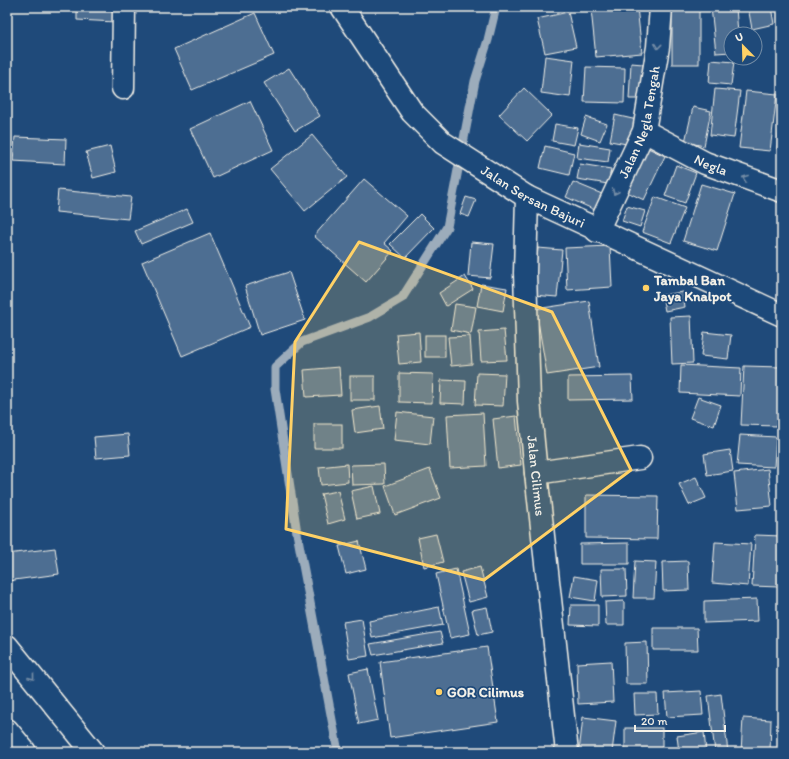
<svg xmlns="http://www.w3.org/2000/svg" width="789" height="759" font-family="Itim,sans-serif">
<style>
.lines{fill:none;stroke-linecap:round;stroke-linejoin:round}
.stream{stroke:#9cacbb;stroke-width:9}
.building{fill:#4d6e92;stroke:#f4f1e8}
.minor-casing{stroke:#f4f1e8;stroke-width:25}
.major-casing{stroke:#f4f1e8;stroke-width:25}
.minor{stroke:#1f4a7a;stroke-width:22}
.major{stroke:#1f4a7a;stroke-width:22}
.oneway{stroke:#748da6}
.marked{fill:#ffd166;fill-opacity:0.2;stroke:#ffd166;stroke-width:3;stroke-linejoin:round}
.poi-dot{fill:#ffd166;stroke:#1f4a7a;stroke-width:1.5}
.labels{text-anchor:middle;stroke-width:3.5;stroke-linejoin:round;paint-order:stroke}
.street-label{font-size:14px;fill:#f4f1e8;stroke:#1f4a7a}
.poi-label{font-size:14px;font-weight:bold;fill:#f4f1e8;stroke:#1f4a7a;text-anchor:start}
</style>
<rect width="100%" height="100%" fill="#1f4a7a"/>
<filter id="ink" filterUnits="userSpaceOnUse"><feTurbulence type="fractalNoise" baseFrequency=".025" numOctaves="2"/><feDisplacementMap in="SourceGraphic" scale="8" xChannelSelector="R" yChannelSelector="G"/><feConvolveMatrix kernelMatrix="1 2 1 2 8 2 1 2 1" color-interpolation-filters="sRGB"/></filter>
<g filter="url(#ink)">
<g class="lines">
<path class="stream" d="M338,752l-41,-219 -22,-144v-22l27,-25 68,-25 32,-19 45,-71 28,-146 13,-41 8,-33"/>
</g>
<g class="building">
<path d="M77,7h40l-1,15 -39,-2z"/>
<path d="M614,7h23l5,46 -46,4 -5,-48z"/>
<rect x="672" y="7" width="27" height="57"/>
<path d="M711,7h25l2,27h-7v18l-15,1z"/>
<path d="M748,7h23l3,17 -22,5z"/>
<path d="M568,12l8,35 -31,6 -8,-34z"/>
<path d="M255,13l19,42 -82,35 -18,-41z"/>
<path d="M545,56l29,4 -4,37 -29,-4z"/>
<path d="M711,60l23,2 -3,23 -22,-2z"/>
<path d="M631,63l12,1 -1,35h-13z"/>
<path d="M586,67l39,1 -1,35 -40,-1z"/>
<path d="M289,68l31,48 -25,15 -31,-48z"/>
<path d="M524,88l28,27 -25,26 -28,-26z"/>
<path d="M715,89l25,2 -6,47 -24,-3z"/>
<path d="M746,91l31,3 -7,57 -31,-3z"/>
<path d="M250,101l23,49 -60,28 -23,-49z"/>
<path d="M693,107l18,4 -7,35 -19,-4z"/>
<path d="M781,108h1v42l-5,-1z"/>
<path d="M615,115l22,5 -5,25 -22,-4z"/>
<path d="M586,117l21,7 -7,17 -19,-7z"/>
<path d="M555,124l23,4 -4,17 -22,-4z"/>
<path d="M312,135l35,42 -42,34 -35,-42z"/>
<path d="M15,137l51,2 -1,25 -52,-3z"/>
<path d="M579,143l31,5 -2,14 -31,-4z"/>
<path d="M110,146l6,26 -23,6 -7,-26z"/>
<path d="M545,146l29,7 -5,22 -29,-7z"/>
<path d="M648,148l17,8 -21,44 -17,-8z"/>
<path d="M580,164l31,5 -3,15 -31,-5z"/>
<path d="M676,165l20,8 -11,30 -20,-7z"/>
<path d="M364,179l43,37 -23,27 9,8 -27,31 -52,-46z"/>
<path d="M573,182l29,12 -7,16 -29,-13z"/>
<path d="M701,184l34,10 -18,57 -34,-10z"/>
<path d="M58,190l73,7 -3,22 -72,-7z"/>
<path d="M466,197l10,3 -7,17 -9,-3z"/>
<path d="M655,197l30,11 -14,35 -29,-11z"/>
<path d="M627,206l18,5 -5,16 -18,-6z"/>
<path d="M187,209l6,13 -52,22 -6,-13z"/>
<path d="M420,214l14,14 -29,30 -15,-14z"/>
<path d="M210,233l40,94 -68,29 -40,-94z"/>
<path d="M471,242l23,2 -4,34 -22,-2z"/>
<path d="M610,246l2,41 -45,3 -2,-42z"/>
<path d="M538,248l24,2 -5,47 -24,-2z"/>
<path d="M289,272l16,48 -45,15 -15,-49z"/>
<path d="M465,276l8,13 -27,17 -7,-13z"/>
<path d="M481,284l26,4 -4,23 -26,-5z"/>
<path d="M683,292l2,15 -20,4 -3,-16z"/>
<path d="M589,301l10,66 -52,8 -11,-66z"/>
<path d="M455,304l21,3 -5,27 -20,-4z"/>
<path d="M691,316l2,47 -21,1 -2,-47z"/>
<path d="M504,330l3,30 -26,1 -2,-29z"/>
<path d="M419,332l2,30 -22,2 -3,-30z"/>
<path d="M704,332l27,3 -3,24 -27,-3z"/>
<rect x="425" y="335" width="20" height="22"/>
<path d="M470,336l2,28 -21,2 -3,-29z"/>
<path d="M681,365l60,3 -1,28 -60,-3z"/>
<path d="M744,366l37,1 -3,59 -37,-1z"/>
<path d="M339,367l2,28 -35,2 -2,-27z"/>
<path d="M399,373l34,1 -1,29 -33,-1z"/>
<path d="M477,373l28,1 -2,32 -28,-1z"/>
<rect x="350" y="376" width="25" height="24"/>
<path d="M632,376l1,23 -65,1v-23z"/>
<path d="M441,380l25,1 -1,23 -25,-1z"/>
<path d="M698,397l23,8 -7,21 -24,-8z"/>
<path d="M380,406l3,23 -28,4 -3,-23z"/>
<path d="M397,412l36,4 -3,28 -36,-4z"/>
<path d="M483,413l3,53 -36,2 -3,-53z"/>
<path d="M516,416l5,49 -23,3 -5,-49z"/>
<rect x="314" y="424" width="28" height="24"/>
<path d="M128,434l2,21 -34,3 -2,-21z"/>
<path d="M740,435l36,2 -2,30 -37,-2z"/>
<path d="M730,450l3,21 -26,4 -3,-21z"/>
<path d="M347,464l1,18 -27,3 -2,-18z"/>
<path d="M384,464l1,20 -33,1 -1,-20z"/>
<path d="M430,469l11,29 -46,17 -10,-29z"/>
<path d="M768,469l4,37 -34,3 -4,-36z"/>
<path d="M696,477l10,21 -17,7 -10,-21z"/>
<path d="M374,486l6,28 -23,5 -6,-28z"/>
<path d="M338,491l7,28 -17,5 -7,-30z"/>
<path d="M586,495l72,1 -1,43 -71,-1z"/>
<path d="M436,534l7,28 -19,5 -6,-29z"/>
<path d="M755,535l27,1 -3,51 -27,-1z"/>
<path d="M359,541l7,28 -20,5 -7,-28z"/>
<path d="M715,542l36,2 -3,42 -36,-3z"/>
<path d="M629,543v21h-49v-20z"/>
<path d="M55,548l4,26 -52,7v-27z"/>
<path d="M635,561l21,1 -2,36h-21z"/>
<path d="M688,561l1,29 -26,1 -1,-29z"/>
<path d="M480,567l8,30 -19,5 -8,-30z"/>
<path d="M456,569l14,65 -20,4 -14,-64z"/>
<path d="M601,569h25l1,27 -25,1z"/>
<path d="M574,576l24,4 -3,21 -25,-4z"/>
<path d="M757,599l1,22 -54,2v-22z"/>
<path d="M624,601v24h-18l-1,-23z"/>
<path d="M571,605h27v21l-28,-1z"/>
<path d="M439,607l4,18 -71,13 -3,-17z"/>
<path d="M487,607l5,25 -14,3 -6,-25z"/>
<path d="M362,619l6,37 -19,3 -6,-37z"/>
<path d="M653,628h44l1,22h-45z"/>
<path d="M440,632l3,11 -70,12 -3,-11z"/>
<path d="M647,642l1,42h-22l-1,-41z"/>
<path d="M487,647l11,75 -108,16 -10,-76z"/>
<path d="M611,661l2,41 -35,2 -1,-41z"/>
<path d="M368,669l10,51 -19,4 -10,-51z"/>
<path d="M701,691l2,24 -36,2 -2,-24z"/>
<path d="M634,694h23l1,20 -23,1z"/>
<path d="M721,694l7,58h-13l-7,-56z"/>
<path d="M583,717l33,4 -4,31h-33z"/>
<path d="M743,718l28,2 -1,32h-29z"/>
<rect x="625" y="728" width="37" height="24"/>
<path d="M704,732l2,20h-27l-2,-16z"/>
</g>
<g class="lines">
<g class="minor-casing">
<g id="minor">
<path d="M123,88l1,-81"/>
<path id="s1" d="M644,131l61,32 77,28"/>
<path id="s2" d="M527,197l-2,76 4,128 7,72 31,279"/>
<path id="s3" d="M597,231l47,-100 14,-84 3,-40"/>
<path d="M536,473l104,-15"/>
<path d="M7,646l86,106"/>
<path d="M7,730l18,22"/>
</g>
</g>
<g class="major-casing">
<g id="major">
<path id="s4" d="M342,7l70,105 31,31 84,54 255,118"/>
</g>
</g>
<use href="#minor" class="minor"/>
<use href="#major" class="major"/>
</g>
<defs><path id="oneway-chevron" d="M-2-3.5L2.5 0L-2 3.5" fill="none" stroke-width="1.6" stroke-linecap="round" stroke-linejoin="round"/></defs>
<g class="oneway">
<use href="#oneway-chevron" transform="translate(658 46) rotate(96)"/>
<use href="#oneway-chevron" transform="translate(745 178) rotate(-160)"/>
<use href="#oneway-chevron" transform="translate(615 192) rotate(115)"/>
<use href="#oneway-chevron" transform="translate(32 677) rotate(51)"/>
</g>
</g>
<path class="marked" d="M359,242l193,70 79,158 -147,110 -198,-51 9,-187z"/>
<g class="poi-dot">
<circle cx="646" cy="288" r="4"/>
<circle cx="439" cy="692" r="4"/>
</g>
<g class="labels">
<g class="street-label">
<text dy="5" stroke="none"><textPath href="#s3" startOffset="118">Jalan Negla Tengah</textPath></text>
<text dy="5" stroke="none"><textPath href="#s1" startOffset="75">Negla</textPath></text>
<text dy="5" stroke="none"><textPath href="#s4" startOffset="275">Jalan Sersan Bajuri</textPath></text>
<text dy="5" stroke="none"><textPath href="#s2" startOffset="279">Jalan Cilimus</textPath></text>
</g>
<g class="poi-label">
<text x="654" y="285">Tambal Ban<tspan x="654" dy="16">Jaya Knalpot</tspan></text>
<text x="447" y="697">GOR Cilimus</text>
</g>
</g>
<rect width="789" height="759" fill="none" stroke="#1f4a7a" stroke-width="24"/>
<rect x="12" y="12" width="765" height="735" fill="none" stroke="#f4f1e8" stroke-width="1.5" filter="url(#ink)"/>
<g transform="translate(743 46) rotate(337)"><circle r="19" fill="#1f4a7a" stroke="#748da6"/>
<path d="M0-3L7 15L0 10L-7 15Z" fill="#ffd166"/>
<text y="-6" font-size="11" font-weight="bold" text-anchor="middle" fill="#f4f1e8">U</text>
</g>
<path d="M635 725v6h90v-6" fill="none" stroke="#f4f1e8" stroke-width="2"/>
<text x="641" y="725" font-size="12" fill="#f4f1e8" stroke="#1f4a7a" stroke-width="3" paint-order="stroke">20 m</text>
</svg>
